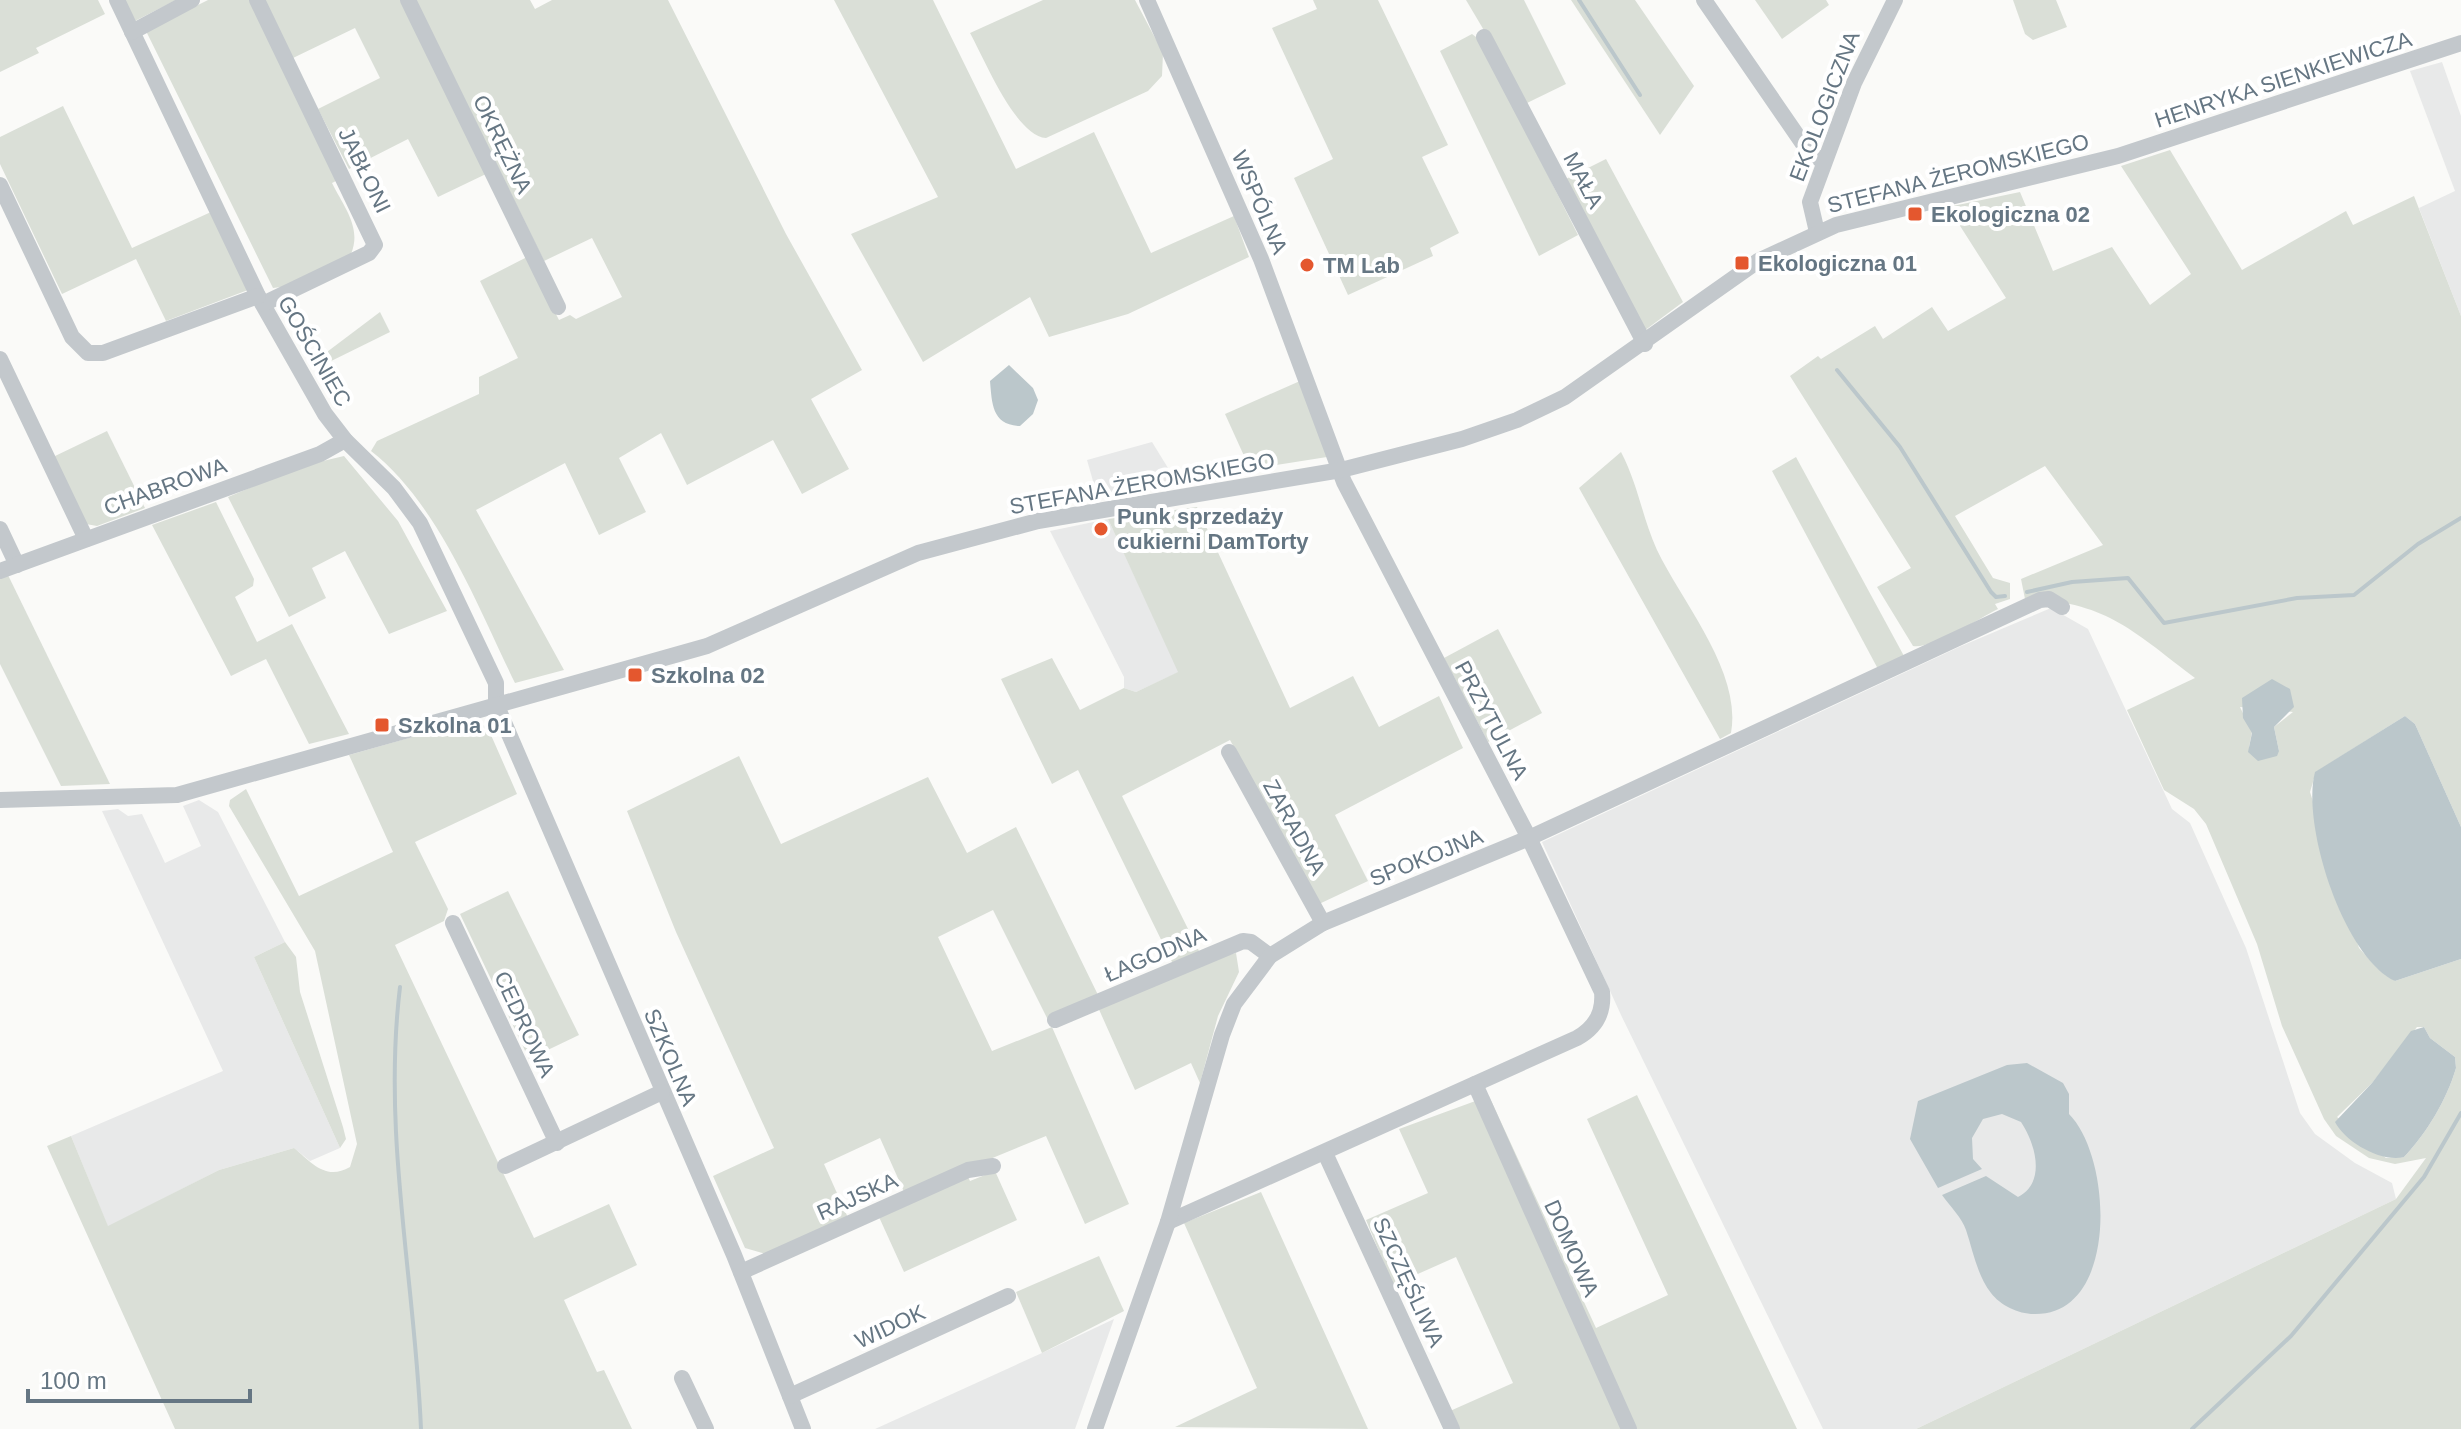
<svg xmlns="http://www.w3.org/2000/svg" width="2461" height="1429" font-family="Arial,sans-serif">
<style>
.built{fill:#e8e9e9}
.green{fill:#dadfd7;fill-rule:evenodd}
.water{fill:#bbc7cb}
.lines{fill:none;stroke-linecap:round;stroke-linejoin:round}
.stream{stroke:#bbc7cb;stroke-width:4}
.minor{stroke:#c3c8cc;stroke-width:16}
.poi-dot{fill:#e4572e;stroke:#fff;stroke-width:3}
.labels{text-anchor:middle;stroke-width:8;stroke-linejoin:round;paint-order:stroke}
.street-label{font-size:22px;fill:#657683;stroke:#fff}
.poi-label{font-size:22px;font-weight:bold;fill:#657683;stroke:#fff;text-anchor:start}
</style>
<rect width="100%" height="100%" fill="#fafaf8"/>
<g class="built">
<path d="M2442,62l19,54v200l-42,-108 36,-17 -45,-120z"/>
<path d="M1152,442l24,39 -79,14 -10,-35z"/>
<path d="M1108,519l71,153 -43,20 -12,-4v-11l-74,-146z"/>
<path d="M2051,608l37,21 84,180 18,14 56,125 54,165 15,21 40,29 37,20 4,16 -480,230h-93l-202,-414 -79,-173 417,-195z"/>
<path d="M199,800l19,12 67,130 -31,15 86,191 -30,13 -16,-13 -75,22 -111,57 -37,-91 152,-65 -121,-260 16,-2 10,7 14,-2 23,49 36,-17 -18,-40z"/>
<path d="M1114,1319l-39,110h-200l167,-76z"/>
</g>
<g class="green">
<path d="M0,0h98l7,14 -69,34 3,5 -39,19z"/>
<path d="M124,0h52l-41,21z"/>
<path d="M208,0h41l89,180 -6,3c12,24 30,45 19,71l-62,32 -16,2 -127,-257z"/>
<path d="M264,0h136l86,174 -48,23 -30,-58 -59,30 -31,-60 62,-31 -25,-50 -62,30z"/>
<path d="M416,0h114l5,9 17,-9h116l118,234 76,136 -51,29 38,70 -47,25 -29,-54 -86,45 -26,-52 -42,25 27,54 -47,23 -34,-72 -89,47 88,160 -49,13c-37,-76 -77,-180 -144,-232l6,-10 102,-47v-17l39,-19 -38,-77 47,-24 32,63 11,-5 6,4 46,-22 -30,-59 -48,23z"/>
<path d="M834,0h99l83,169 78,-37 57,121 83,-37 15,41 -121,57 -79,23 -19,-40 -107,65 -72,-128 87,-37z"/>
<path d="M1043,0h92l28,53 -1,23 -14,15 -102,47c-31,-3 -61,-78 -76,-105z"/>
<path d="M1313,0h65l70,145 -26,12 37,76 -29,15 3,8 -85,39 -54,-117 39,-19 -61,-131 45,-19z"/>
<path d="M1466,0h58l42,84 -39,19z"/>
<path d="M1571,0h64l59,86 -34,49z"/>
<path d="M1755,0h71l3,5 -47,34z"/>
<path d="M2013,0h43l11,27 -34,13 -8,-6z"/>
<path d="M1472,34l8,6 98,195 -39,21 -99,-205z"/>
<path d="M63,106l69,142 79,-36 37,78 -82,31 -30,-62 -74,35 -62,-130v-27z"/>
<path d="M2170,150l72,120 104,-59 7,14 61,-29 47,120v511l-46,-103 -10,-8 -89,56 -6,20 49,156 18,20 18,13 66,-22v470h-545l480,-230 30,-41 -31,6 -26,-6 -33,-22 -12,-17 -42,-93 -25,-82 -51,-120 -12,-15 -30,-19 -37,-80 68,-32c-61,-46 -89,-77 -170,-79l-4,-20 82,-34 -58,-79 -90,50 38,62 17,5v16l-15,5 3,5c-18,9 -68,41 -85,37l-36,-59 34,-19 -121,-192 28,-20 3,3 54,-33 8,13 49,-32 16,24 58,-33 -58,-91 72,-15 33,79 59,-24 38,58 41,-31 -70,-108zM2240,707l53,5 -19,15 5,24 -30,-4 3,-15zM2417,1027h7l6,11 25,19 1,11c-9,31 -29,65 -52,89l-18,1 -49,-41 35,-34z"/>
<path d="M1606,159l77,143 -39,29 -78,-152z"/>
<path d="M380,312l10,20 -75,37v-8z"/>
<path d="M1300,381l27,76 -77,12 -25,-55z"/>
<path d="M107,431l38,77 -48,18 -11,-2 -33,-67z"/>
<path d="M1621,452c18,35 21,65 36,98 26,54 85,122 74,183l-11,6 -141,-251z"/>
<path d="M344,456l54,65 49,90 -58,23 -44,-83 -33,17 14,30 -37,19 -61,-120 74,-31z"/>
<path d="M1796,457l108,199 -26,13 -106,-198z"/>
<path d="M216,502l38,77 -1,7 -18,11 22,45 35,-18 57,110 -40,10 -43,-85 -35,17 -79,-151z"/>
<path d="M1197,507l93,201 63,-32 26,51 60,-31 24,52 -128,67 33,66 -49,23 -89,-164 -108,56 78,157 -27,11 -95,-194 -26,14 -51,-105 51,-21 28,52 44,-22 12,4 42,-20 -70,-153z"/>
<path d="M7,573l103,211 -49,2 -61,-122v-88z"/>
<path d="M1498,629l44,84 -54,29 -44,-84z"/>
<path d="M465,722l22,4 30,68 -102,48 33,67 -4,12 -49,24 139,293 75,-34 28,61 -73,35 33,72 7,-2 28,59h-457l-128,-283 24,-10 37,90 111,-56 75,-22c18,15 32,33 56,19l7,-23 -42,-193 -86,-145 1,-6 16,-11 53,107 94,-44 -44,-97z"/>
<path d="M739,756l42,88 147,-67 39,76 49,-26 83,170 -51,23 -55,-110 -55,27 54,114 60,-24 77,177 -44,20 -39,-88 -141,58 -25,-56 -56,26 25,56 -80,35 -24,-7 -32,-72 61,-28 -98,-216 -49,-121z"/>
<path d="M508,891l71,144 -50,24 -69,-145z"/>
<path d="M285,942l11,15 4,35 43,135 3,12 -6,9 -86,-191z"/>
<path d="M1236,953l3,19 -21,44 -18,67 -9,-20 -56,27 -38,-85 108,-44z"/>
<path d="M1637,1095l160,334h-338l-9,-18 63,-28 -57,-126 -63,28 -27,-65 62,-27 -29,-64 90,-33 107,232 72,-33 -81,-176z"/>
<path d="M995,1171l22,49 -113,52 -25,-55 89,-40 2,4z"/>
<path d="M1261,1192l107,237 -193,-2 82,-39 -73,-165z"/>
<path d="M1099,1256l25,55 -82,42 -26,-61z"/>
</g>
<g class="water">
<path d="M1009,365l24,23 5,12 -5,14 -13,12c-28,-1 -28,-22 -30,-45z"/>
<path d="M2272,679l18,10 4,18 -20,20 5,24 -2,5 -19,5 -10,-9 4,-19 -9,-15 -1,-20z"/>
<path d="M2405,716l10,8 46,103v132l-66,22c-52,-24 -94,-157 -80,-209z"/>
<path d="M2424,1027l6,11 25,19 1,11c-9,31 -29,65 -52,89 -22,6 -59,-15 -69,-35l37,-39 39,-52z"/>
<path d="M2027,1063l36,20 6,11v20c44,44 50,202 -35,200 -16,0 -34,-9 -43,-21 -14,-18 -18,-42 -25,-63 -4,-12 -16,-24 -24,-35l44,-19 32,21c29,-15 17,-54 3,-75l-19,-8 -19,5 -11,19 1,21 9,10 -44,19 -28,-49 8,-38 89,-36z"/>
</g>
<g class="lines">
<g class="stream">
<path d="M1579,0l61,95"/>
<path d="M1837,370l63,77 91,145 5,5 9,-1"/>
<path d="M2027,592l45,-10 56,-4 36,45 133,-25 57,-3 64,-51 43,-26"/>
<path d="M400,987c-18,148 15,294 21,442"/>
<path d="M2192,1429l99,-93 133,-159 37,-64"/>
</g>
<g class="minor">
<path d="M117,0l141,296 67,118 20,26 49,48 26,35 76,160v21l238,551 69,174"/>
<path d="M257,0l118,245 -6,8 -106,51"/>
<path d="M408,0l150,307"/>
<path d="M1147,0l114,259 83,223 185,356 73,154c2,21 -7,36 -25,46l-409,184"/>
<path d="M1704,0l106,154 14,7"/>
<path d="M132,32l60,-32"/>
<path d="M1484,37l161,307"/>
<path d="M0,185l72,152 16,16h15l155,-57"/>
<path d="M1817,232l-7,-30 44,-119 41,-83"/>
<path d="M0,359l86,180"/>
<path d="M0,529l17,36"/>
<path d="M0,571l320,-117 25,-14"/>
<path d="M1229,752l94,171"/>
<path d="M0,800l177,-5 530,-149 211,-93 120,-32 303,-51 121,-31 55,-19 48,-23 193,-136 78,-36 282,-69 343,-113"/>
<path d="M453,923l104,220"/>
<path d="M1055,1020l188,-79 8,1 19,14"/>
<path d="M1475,1084l154,345"/>
<path d="M1325,1153l127,276"/>
<path d="M505,1166l157,-74"/>
<path d="M741,1272l227,-102 25,-4"/>
<path d="M682,1378l24,51"/>
<path d="M790,1396l218,-100"/>
<path d="M1095,1429l73,-207 54,-187 12,-31 36,-48 53,-33 206,-85 511,-238 9,-1 13,8"/>
</g>
</g>
<g class="poi-dot">
<rect x="1907" y="206" width="16" height="16" rx="4"/>
<rect x="1734" y="255" width="16" height="16" rx="4"/>
<circle cx="1307" cy="265" r="8"/>
<circle cx="1101" cy="529" r="8"/>
<rect x="627" y="667" width="16" height="16" rx="4"/>
<rect x="374" y="717" width="16" height="16" rx="4"/>
</g>
<g class="labels">
<g class="street-label">
<text transform="translate(2283 79) rotate(-18)" y="8">HENRYKA SIENKIEWICZA</text>
<text transform="translate(1824 106) rotate(-69)" y="8">EKOLOGICZNA</text>
<text transform="translate(503 144) rotate(64)" y="8">OKRĘŻNA</text>
<text transform="translate(365 170) rotate(64)" y="8">JABŁONI</text>
<text transform="translate(1958 173) rotate(-14)" y="8">STEFANA ŻEROMSKIEGO</text>
<text transform="translate(1584 180) rotate(62)" y="8">MAŁA</text>
<text transform="translate(1260 202) rotate(67)" y="8">WSPÓLNA</text>
<text transform="translate(315 351) rotate(60)" y="8">GOŚCINIEC</text>
<text transform="translate(1142 483) rotate(-10)" y="8">STEFANA ŻEROMSKIEGO</text>
<text transform="translate(165 486) rotate(-20)" y="8">CHABROWA</text>
<text transform="translate(1492 720) rotate(62)" y="8">PRZYTULNA</text>
<text transform="translate(1295 827) rotate(61)" y="8">ZARADNA</text>
<text transform="translate(1426 857) rotate(-22)" y="8">SPOKOJNA</text>
<text transform="translate(1155 954) rotate(-23)" y="8">ŁAGODNA</text>
<text transform="translate(525 1024) rotate(65)" y="8">CEDROWA</text>
<text transform="translate(671 1057) rotate(67)" y="8">SZKOLNA</text>
<text transform="translate(857 1196) rotate(-24)" y="8">RAJSKA</text>
<text transform="translate(1572 1248) rotate(66)" y="8">DOMOWA</text>
<text transform="translate(1409 1282) rotate(65)" y="8">SZCZĘŚLIWA</text>
<text transform="translate(890 1326) rotate(-25)" y="8">WIDOK</text>
</g>
<g class="poi-label">
<text x="1931" y="222">Ekologiczna 02</text>
<text x="1758" y="271">Ekologiczna 01</text>
<text x="1323" y="273">TM Lab</text>
<text x="1117" y="524">Punk sprzedaży<tspan x="1117" dy="25">cukierni DamTorty</tspan></text>
<text x="651" y="683">Szkolna 02</text>
<text x="398" y="733">Szkolna 01</text>
</g>
</g>
<path d="M28 1389v12h222v-12" fill="none" stroke="#657683" stroke-width="4"/>
<text x="40" y="1389" font-size="24" fill="#657683" stroke="#ffffff" stroke-width="6" paint-order="stroke">100 m</text>
</svg>
